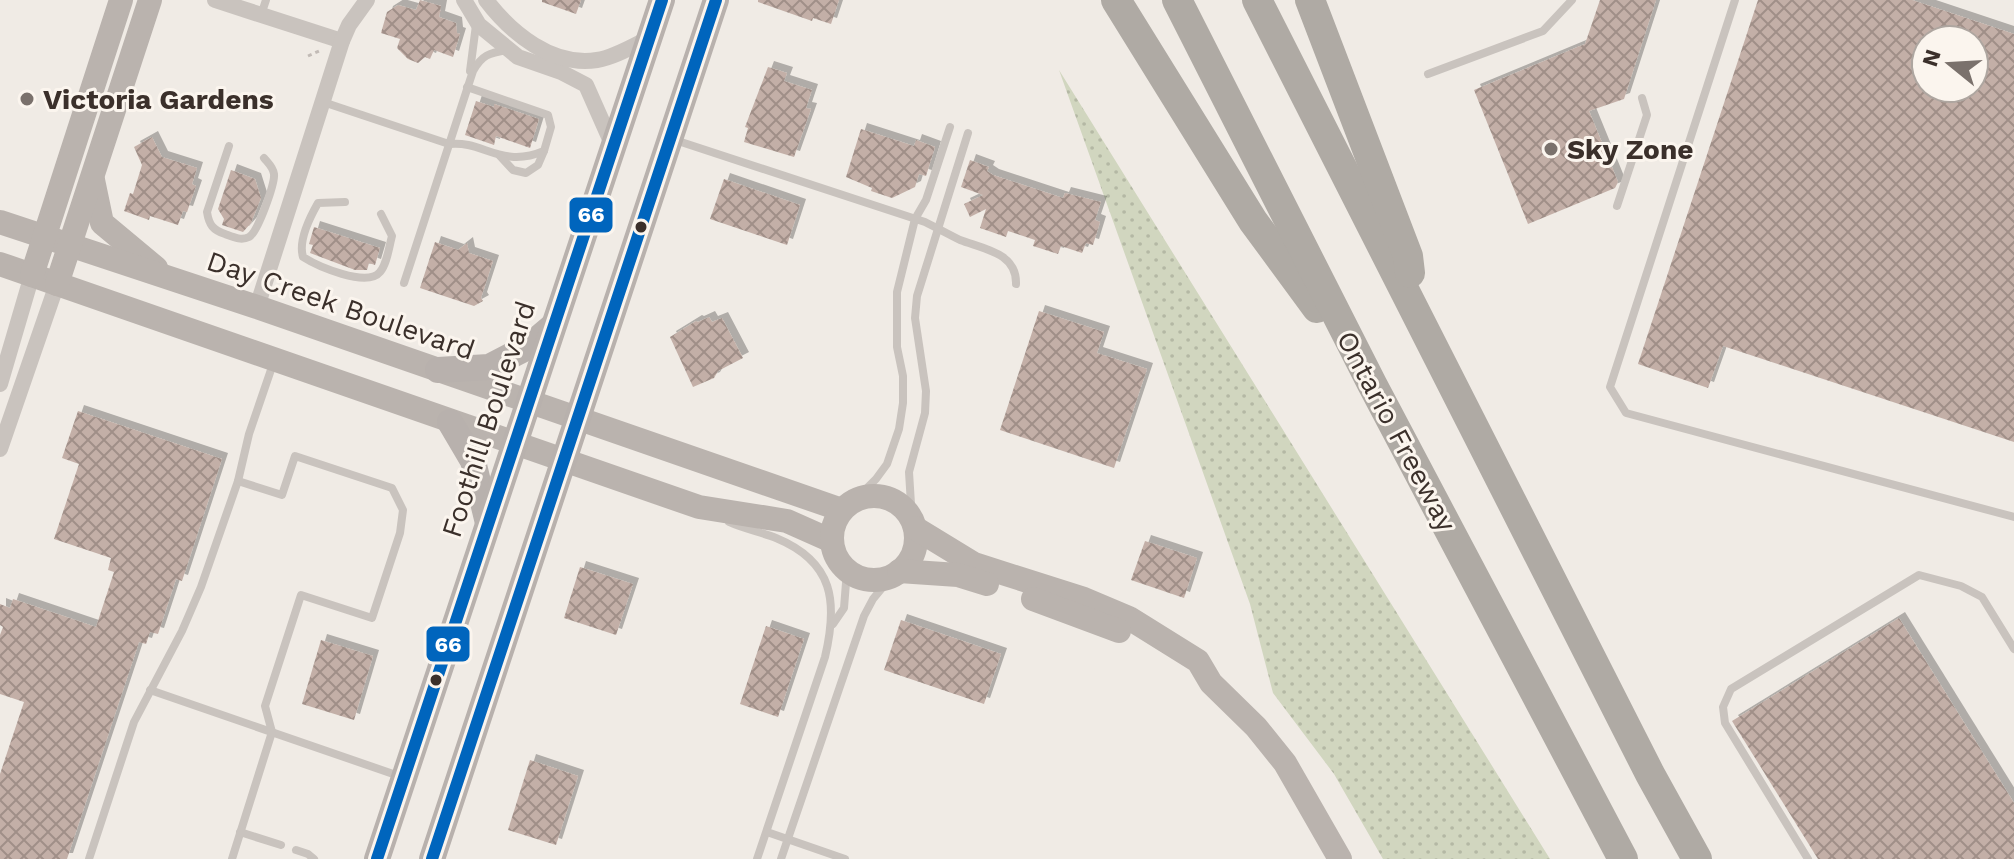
<svg xmlns="http://www.w3.org/2000/svg" width="2014" height="859" font-family="'Work Sans',sans-serif">
<style>
.grass{fill:url(#grass-dots)}
.building{fill:url(#building-cross-hatch);fill-rule:evenodd;filter:url(#shadow)}
.lines{fill:none;stroke-linecap:round;stroke-linejoin:round}
.path{stroke:#c2bbb6;stroke-width:3;stroke-dasharray:4 4;stroke-linecap:butt}
.lane{stroke:#c9c3be;stroke-width:8}
.street{stroke:#c9c3be;stroke-width:16}
.secondary{stroke:#bab3ae;stroke-width:24}
.primary{stroke:#b8b1ad;stroke-width:26}
.highway{stroke:#afaaa4;stroke-width:30}
.bus-1-casing{stroke:#fbf5ee;stroke-width:18}
.bus-1{stroke:#0065bd;stroke-width:12}
.poi-dot{fill:#7a716c;stroke:#fbf5ee;stroke-width:3}
.bus-dot{fill:#3b302b;stroke:#fbf5ee;stroke-width:3}
.labels{text-anchor:middle;stroke-width:6;stroke-linejoin:round;paint-order:stroke}
.poi-label{font-size:28px;font-weight:bold;fill:#3b302b;stroke:#fbf5ee;text-anchor:start}
.street-label{font-size:28px;fill:#3b302b;stroke:#fbf5ee}
.line-badge{stroke:#fbf5ee;stroke-width:3}
.badge-label{font-size:22px;text-anchor:middle;font-weight:bold;fill:#fff}
</style>
<defs>
<pattern id="grass-dots" width="8" height="8" patternUnits="userSpaceOnUse" patternTransform="scale(2)"><rect width="8" height="8" fill="#d1d6bf"/><path d="M2 2h.1M6 6h.1" fill="none" stroke="#b4b8a4" stroke-width="1.8" stroke-linecap="round"/></pattern>
<pattern id="building-cross-hatch" width="8" height="8" patternUnits="userSpaceOnUse" patternTransform="scale(2)"><rect width="8" height="8" fill="#c3afa7"/><path d="M0 0l8 8M0 8l8-8" fill="none" stroke="#a08f88"/></pattern>
<filter id="shadow"><feDropShadow dx="6" dy="-6" stdDeviation="0" flood-color="#0004"/></filter>
</defs>
<rect width="100%" height="100%" fill="#f0ebe5"/>
<path class="grass" d="M1059,70l491,789h-167l-49,-85 -61,-81 -23,-89z"/>
<g class="building">
<path d="M420,0l21,6 -2,11 17,6 1,10 3,1 -7,23 -19,-7 -4,9 -5,-2 -7,6 -10,-4 -11,-11 3,-9 -19,-6 6,-21 11,-7 18,5z"/>
<path d="M542,0h39l-5,14 -34,-12z"/>
<path d="M758,0h81l-8,24 -18,-6 -1,3 -54,-19z"/>
<path d="M1600,0h56l-32,99 -35,12 29,71 -3,6 -87,36 -54,-134 111,-46z"/>
<path d="M1758,0h154l102,34v408l-291,-96 -15,42 -70,-24zM1926,40h48v48h-48z"/>
<path d="M768,67l19,6 -3,8 28,9 -6,18 5,1 -17,48 -50,-15 4,-14 -3,-1z"/>
<path d="M476,101l18,6v-3l45,15 -9,29 -34,-12 -2,9 -29,-10z"/>
<path d="M861,129l53,17 2,-6 19,7 -9,29 -7,-2 -4,13 -23,11 -21,-7 1,-3 -26,-11z"/>
<path d="M152,137l10,20 35,11 -5,16 4,2 -9,26 -4,-1 -5,14 -28,-9 -1,4 -25,-9 6,-18 3,1 9,-29 -8,-18z"/>
<path d="M970,160l19,7 -2,4 6,4 70,23 2,-5 36,9 -6,18 5,2 -7,23 -7,-2 -4,10 -21,-7 -3,8 -25,-8 2,-6 -27,-9 -2,6 -26,-9 6,-19 -16,8 -6,-13 19,-9 -22,-8z"/>
<path d="M231,170l24,9 6,19 -10,25 -8,9 -21,-7 2,-6 -6,-10z"/>
<path d="M724,179l76,26 -13,40 -77,-26z"/>
<path d="M314,227l66,21 -5,17 -6,-2 -2,7h-12l-45,-17 3,-8 -4,-1z"/>
<path d="M435,242l23,8 9,-7 2,10 24,8 -12,37 2,3 -9,5 -54,-18z"/>
<path d="M1039,311l65,21 -7,21 50,16 -33,99 -114,-38z"/>
<path d="M709,317l3,5 10,-4 21,40 -25,13 -4,7 -21,9 -23,-50 26,-16 2,1z"/>
<path d="M78,411l144,48 -40,122 -6,-2 -18,55 -8,-2 -4,12 -7,-2 -72,217h-67v-85l24,-72 -24,-8v-59l3,-8 -3,-2v-21l10,4 3,-9 83,28 18,-55 -6,-2 3,-12 -57,-19 25,-75 -17,-6z"/>
<path d="M1145,541l52,17 -13,40 -53,-18z"/>
<path d="M580,567l53,17 -17,51 -52,-17z"/>
<path d="M1899,618l115,185v56h-196l-86,-138z"/>
<path d="M901,620l100,34 -17,50 -100,-34z"/>
<path d="M766,626l38,13 -26,78 -38,-13z"/>
<path d="M321,640l52,16 -19,64 -52,-16z"/>
<path d="M530,760l48,16 -22,69 -48,-15z"/>
</g>
<g class="lines">
<path class="path" d="M308,56l11,-5"/>
<g class="lane">
<path d="M1735,0l-125,387 16,26 388,104"/>
<path d="M261,15l5,-15"/>
<path d="M470,71l6,-46"/>
<path d="M1428,74l115,-43 29,-31"/>
<path d="M323,102l126,42c34,-4 52,25 95,7l7,-24 -3,-12 -81,-28"/>
<path d="M675,140l250,82c12,6 23,12 35,18 24,9 57,13 56,44"/>
<path d="M229,146l-22,66c2,13 6,18 18,22 8,3 16,7 24,3 9,-5 26,-54 25,-63 -1,-7 -6,-11 -10,-16"/>
<path d="M500,156l13,14 13,3 12,-8 6,-14"/>
<path d="M345,202l-27,1c-8,14 -20,38 -15,54 14,9 64,31 77,15 7,-8 9,-25 12,-36l-11,-22"/>
<path d="M1617,206l30,-91 -5,-17"/>
<path d="M404,283l69,-212c9,-16 16,-18 34,-21"/>
<path d="M854,501l22,-22 11,-15 12,-35 4,-26v-27l-6,-29v-55l18,-73 11,-19 24,-73"/>
<path d="M912,520l-3,-48 16,-59 1,-22 -11,-73 2,-22 51,-163"/>
<path d="M729,522c15,7 32,10 47,16 58,24 62,64 49,119l-68,202"/>
<path d="M833,624l11,-16 3,-38"/>
<path d="M150,690l249,86"/>
<path d="M240,832l41,13"/>
<path d="M767,832l78,27"/>
<path d="M296,850l12,4 6,5"/>
<path d="M89,859l45,-137 48,-91 19,-44 37,-106 11,-47 25,-73"/>
<path d="M232,859l40,-127 -7,-26 36,-111 71,23 28,-85 3,-23 -11,-22 -97,-32 -13,39 -44,-14"/>
<path d="M781,859l83,-243 9,-17 19,-23"/>
<path d="M1808,859l-83,-136 -2,-16 8,-18 188,-114 42,11 21,11 32,52"/>
</g>
<g class="street">
<path d="M215,0l127,41"/>
<path d="M464,0l15,25 39,32 43,15 25,13 27,61"/>
<path d="M486,0c25,33 66,67 111,60 18,-3 36,-14 52,-22"/>
<path d="M257,307l85,-266 7,-16 18,-25"/>
<path d="M0,384l32,-109"/>
<path d="M0,449l57,-165"/>
</g>
<g class="secondary">
<path d="M93,180l9,43 54,45"/>
<path d="M0,222l257,85 585,203"/>
<path d="M0,264l699,243 88,14 45,20"/>
<path d="M32,275l89,-275"/>
<path d="M57,284l93,-284"/>
<circle cx="874" cy="538" r="42"/>
<path d="M915,528l59,36 110,35 45,19 69,43 13,22 45,44 29,36 55,96"/>
<path d="M899,571l59,4 29,9"/>
<path d="M1033,599l86,32"/>
</g>
<g class="primary">
<path d="M438,370l51,-3 39,-20 25,-21"/>
<path d="M450,422l23,39 15,62"/>
<path d="M377,859l285,-859"/>
<path d="M432,859l284,-859"/>
</g>
<g class="highway">
<path d="M1116,0l137,221 64,87"/>
<path d="M1177,0l195,384 251,475"/>
<path d="M1257,0l393,774 47,85"/>
<path d="M1310,0l98,256 2,17"/>
</g>
<g class="bus-1-casing">
<g id="bus-1">
<path d="M377,859l285,-859"/>
<path d="M432,859l284,-859"/>
</g>
</g>
<use href="#bus-1" class="bus-1"/>
</g>
<g class="poi-dot">
<circle cx="27" cy="99" r="8"/>
<circle cx="1551" cy="149" r="8"/>
</g>
<g class="bus-dot">
<circle cx="641" cy="227" r="7"/>
<circle cx="436" cy="680" r="7"/>
</g>
<g class="labels">
<g class="poi-label">
<text x="43" y="109">Victoria Gardens</text>
<text x="1567" y="159">Sky Zone</text>
</g>
<g class="street-label">
<text transform="translate(341 305) rotate(19)" y="10">Day Creek Boulevard</text>
<text transform="translate(488 419) rotate(-72)" y="10">Foothill Boulevard</text>
<text transform="translate(1397 431) rotate(62)" y="10">Ontario Freeway</text>
</g>
</g>
<g class="line-badge">
<rect x="568" y="196" width="46" height="38" rx="8" fill="#0065bd"/>
<rect x="425" y="625" width="46" height="38" rx="8" fill="#0065bd"/>
</g>
<g class="badge-label">
<text x="591" y="222">66</text>
<text x="448" y="652">66</text>
</g>
<g transform="translate(1950 64) rotate(288)"><circle r="38" fill="#fbf5ee" stroke="#aea6a0" stroke-width="2"/>
<path d="M0-6L14 30L0 20L-14 30Z" fill="#7a716c"/>
<text y="-12" font-size="22" font-weight="bold" text-anchor="middle" fill="#3b302b">N</text>
</g>
</svg>
